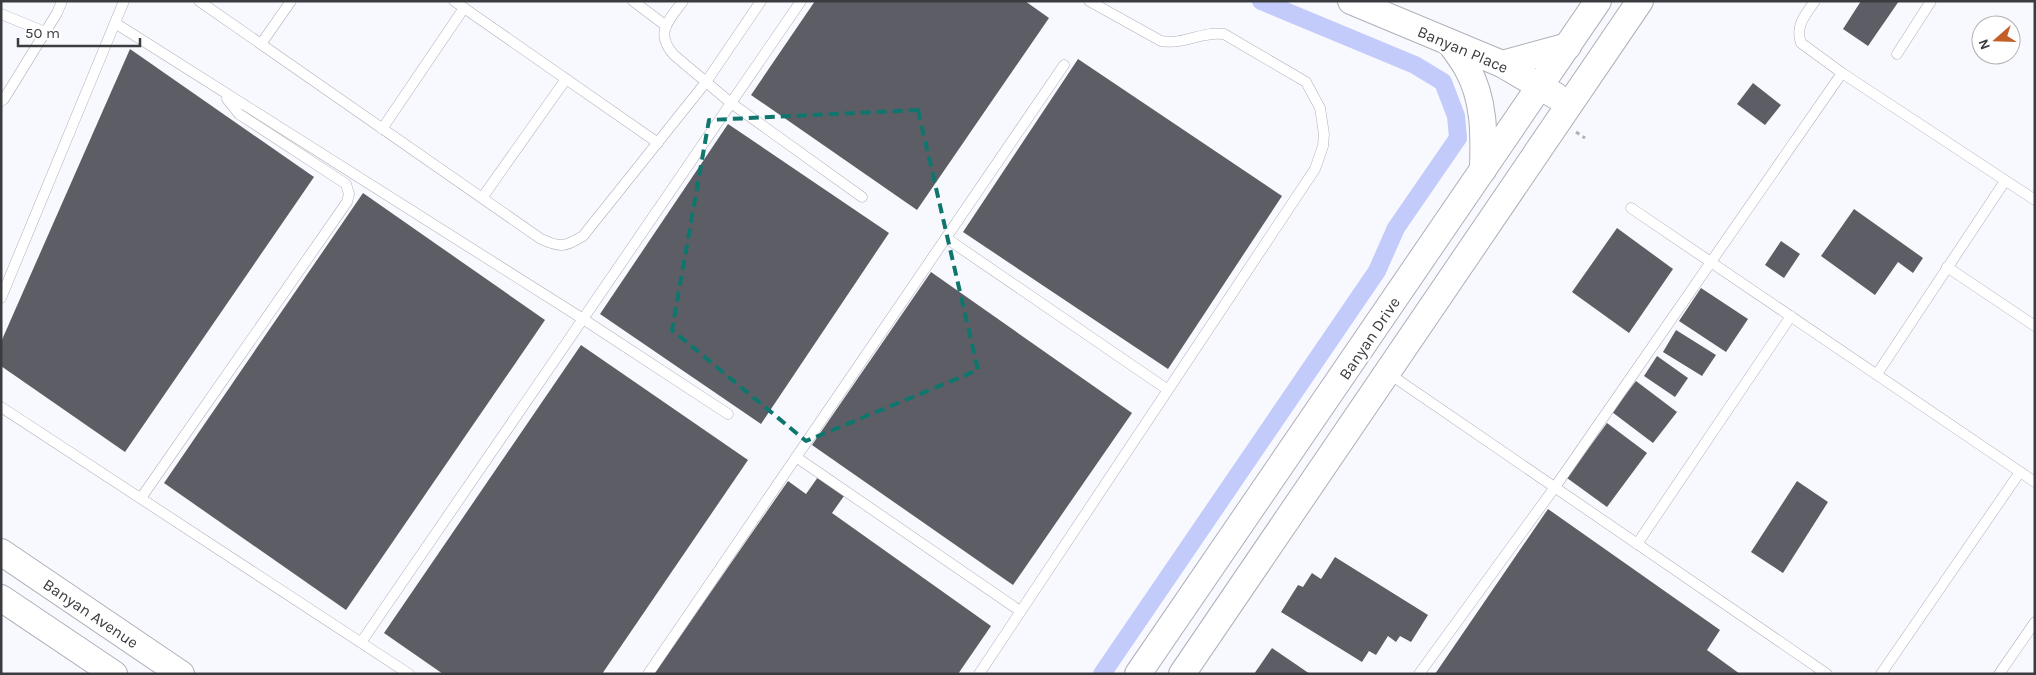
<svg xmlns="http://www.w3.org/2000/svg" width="2036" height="675" font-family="Karla,sans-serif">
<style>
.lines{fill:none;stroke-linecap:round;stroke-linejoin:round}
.canal{stroke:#c3cbfa;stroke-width:18}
.building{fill:#5d5e65}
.lane-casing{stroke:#aeb0b8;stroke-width:11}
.secondary-casing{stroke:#aeb0b8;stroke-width:28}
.path{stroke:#aeafb4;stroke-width:3;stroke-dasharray:4 4;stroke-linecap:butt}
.lane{stroke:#fff;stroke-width:10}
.secondary{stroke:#fff;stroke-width:26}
.marked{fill:none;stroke:#0f766e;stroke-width:4;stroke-dasharray:10 6;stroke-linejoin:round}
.labels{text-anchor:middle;stroke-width:5;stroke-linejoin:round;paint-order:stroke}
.street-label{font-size:16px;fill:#3b3c40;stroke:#fff}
</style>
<rect width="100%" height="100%" fill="#f8f9ff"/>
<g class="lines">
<path class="canal" d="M1102,674l275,-403 19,-43 62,-90 -2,-22 -13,-34 -28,-17 -154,-64"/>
</g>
<g class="building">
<path d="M815,1h210l24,17 -132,192 -166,-115z"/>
<path d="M1861,1h38l-31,45 -25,-17z"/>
<path d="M130,49l184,128 -189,275 -124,-86v-24z"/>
<path d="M1078,59l204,137 -114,173 -205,-137z"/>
<path d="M1753,83l28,22 -16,20 -28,-21z"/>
<path d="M728,124l161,109 -128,191 -161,-110z"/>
<path d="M363,193l182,127 -199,290 -182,-127z"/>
<path d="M1854,209l69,49 -10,15 -15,-11 -23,33 -54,-39z"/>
<path d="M1617,228l56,41 -44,64 -57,-41z"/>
<path d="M1781,241l19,13 -16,24 -19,-13z"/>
<path d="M931,272l201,141 -119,172 -201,-140z"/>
<path d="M1701,288l47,31 -22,33 -47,-31z"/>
<path d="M1676,330l40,25 -14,21 -39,-24z"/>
<path d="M581,345l167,115 -146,214h-159l-59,-41z"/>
<path d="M1657,356l31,22 -13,19 -31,-21z"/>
<path d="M1636,381l41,31 -24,31 -41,-31z"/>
<path d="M1607,423l40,30 -40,54 -40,-29z"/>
<path d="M818,477l26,19 -12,17 159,113 -33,48h-304l134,-193 18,13z"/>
<path d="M1797,481l31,21 -45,71 -32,-21z"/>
<path d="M1548,509l172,121 -13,20 33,24h-305z"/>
<path d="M1335,557l93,58 -17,27 -11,-6 -4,6 -8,-6 -12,19 -7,-4 -7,11 -81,-50 17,-27 5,2 9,-14 9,6z"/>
<path d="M1272,648l38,26h-56z"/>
</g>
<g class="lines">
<g class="lane-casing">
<g id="lane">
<path d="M199,1l342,238c20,9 24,8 42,-3l123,-154 55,-81"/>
<path d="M454,1l204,142"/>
<path d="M633,1l32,24"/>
<path d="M683,1c-14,19 -29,32 -9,54l57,48 131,94"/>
<path d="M1815,1c-10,14 -20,25 -14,42l41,30 193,127"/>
<path d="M1,14l44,18"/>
<path d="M115,23l468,296 145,95"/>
<path d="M261,44l30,-43"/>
<path d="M1897,54l34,-53"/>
<path d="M1,101l3,-2 53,-86 5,-12"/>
<path d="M382,129l82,-121"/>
<path d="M482,198l84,-119"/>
<path d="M1631,208l404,274"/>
<path d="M946,238l222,152"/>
<path d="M1947,267l88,59"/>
<path d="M1,298l123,-297"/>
<path d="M1388,373l439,301"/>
<path d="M1877,374l128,-193"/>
<path d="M1,407l408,267"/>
<path d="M796,457l224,154"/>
<path d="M141,498l206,-296 2,-8 -3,-10 -107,-70 -12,-15"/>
<path d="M1637,544l154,-228"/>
<path d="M362,641l439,-640"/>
<path d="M648,674l416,-609"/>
<path d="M979,674l336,-505 8,-23 1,-12 -4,-26 -14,-26 -82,-48c-23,-3 -39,11 -63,7l-72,-40"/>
<path d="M1419,674l136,-187 287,-414"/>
<path d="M1881,674l139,-202"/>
<path d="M1999,674l36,-52"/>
</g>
</g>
<g class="secondary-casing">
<g id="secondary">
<path d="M1351,1l151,63 54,32"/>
<path d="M1450,43c6,8 12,16 17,25 18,32 17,67 16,102"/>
<path d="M1502,64l66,-18"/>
<path d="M1,552l180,122"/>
<path d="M1,598l113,76"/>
<path d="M1138,674l460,-673"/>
<path d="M1182,674l458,-673"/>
</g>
</g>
<path class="path" d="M1576,132l9,6"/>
<use href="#lane" class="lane"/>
<use href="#secondary" class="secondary"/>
</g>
<path class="marked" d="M918,110l60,260 -172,71 -134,-111 37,-210z"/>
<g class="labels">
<g class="street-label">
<text transform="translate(1463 49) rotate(23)" y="6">Banyan Place</text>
<text transform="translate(1369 338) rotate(-56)" y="6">Banyan Drive</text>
<text transform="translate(91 613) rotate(34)" y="6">Banyan Avenue</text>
</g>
</g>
<rect width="2036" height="675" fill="none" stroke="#3b3c40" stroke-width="5"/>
<g transform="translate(1996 40) rotate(250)"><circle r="24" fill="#ffffff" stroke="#b1b1b3"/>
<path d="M0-4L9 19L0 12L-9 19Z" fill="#c35f29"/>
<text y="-8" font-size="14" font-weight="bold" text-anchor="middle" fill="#3b3c40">N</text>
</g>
<path d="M18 38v8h122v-8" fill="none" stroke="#3b3c40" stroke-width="2.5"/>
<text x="25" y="38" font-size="15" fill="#3b3c40" stroke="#ffffff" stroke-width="4" paint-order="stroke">50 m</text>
</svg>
